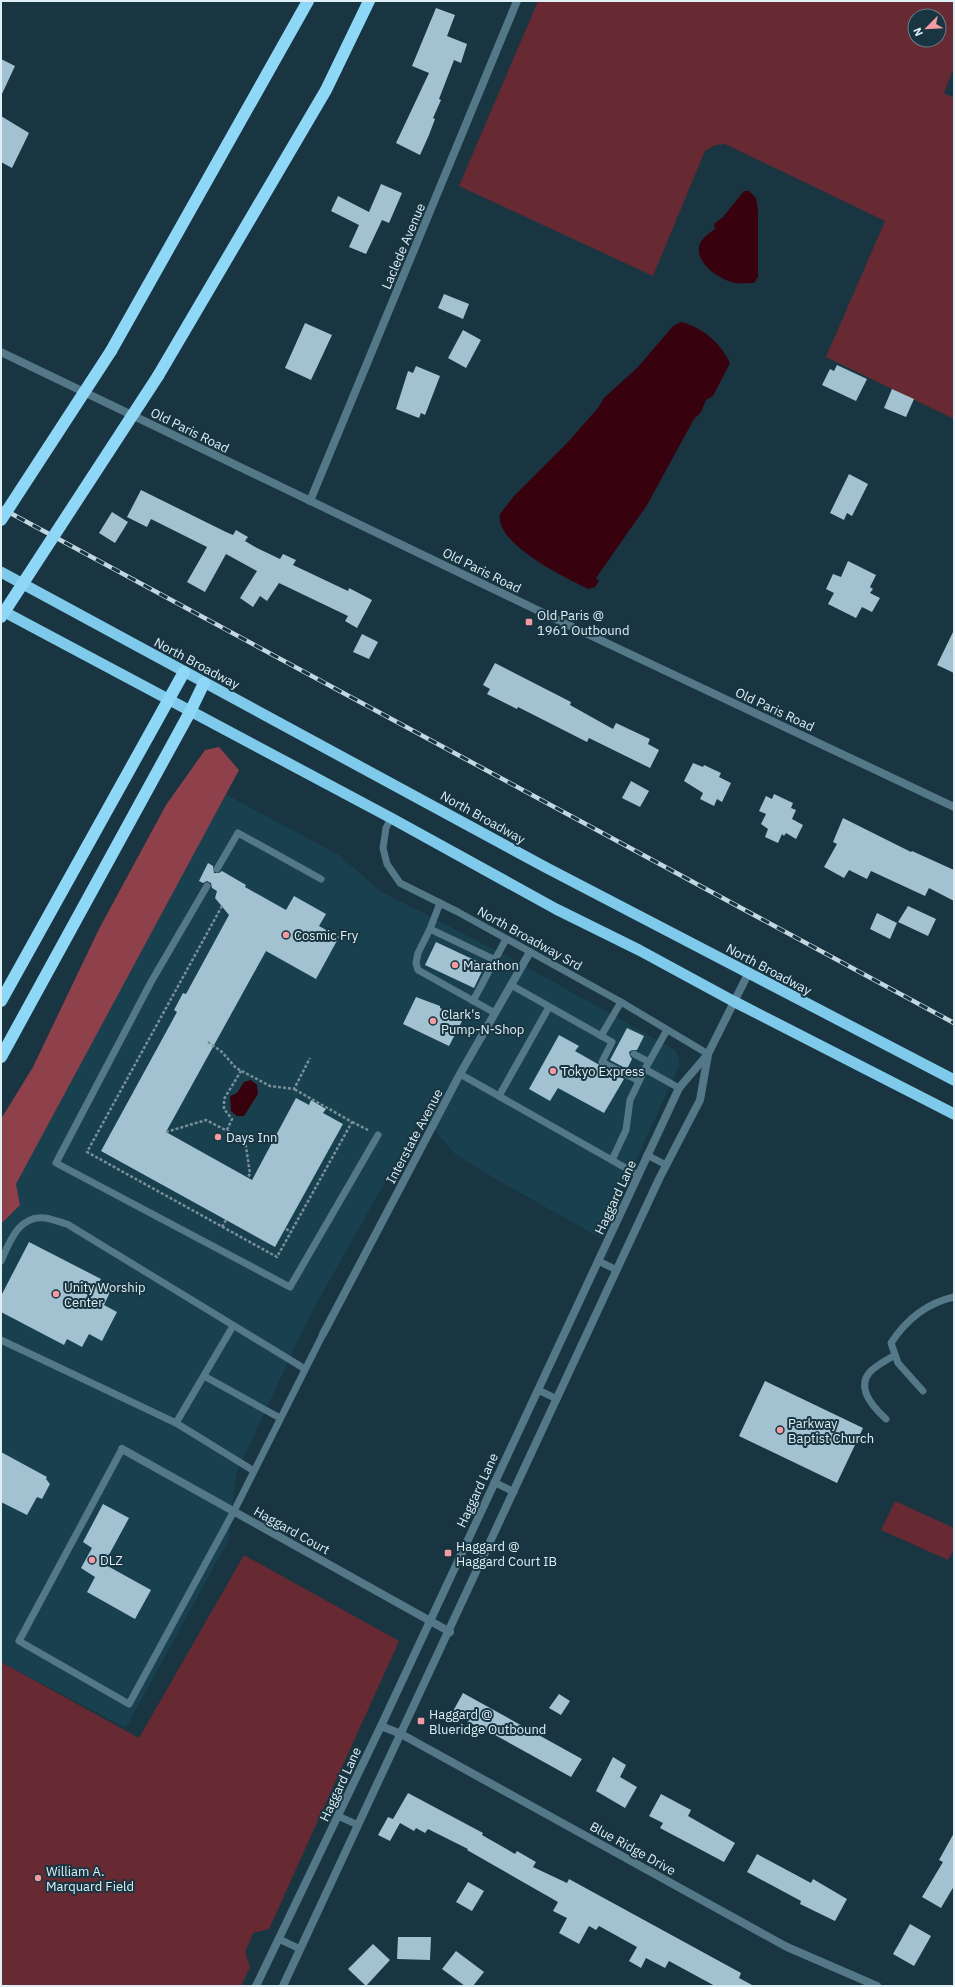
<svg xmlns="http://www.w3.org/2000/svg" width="955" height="1987" font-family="'IBM Plex Sans',sans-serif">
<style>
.built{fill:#19404e}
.green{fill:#672932;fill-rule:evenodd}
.forest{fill:#8e404b}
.water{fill:#38010e}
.building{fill:#a2c2d1}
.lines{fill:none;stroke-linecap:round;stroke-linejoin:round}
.path{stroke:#799099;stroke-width:2.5;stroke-dasharray:3 2;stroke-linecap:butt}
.service{stroke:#547888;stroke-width:7}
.minor{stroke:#547888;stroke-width:8}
.tertiary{stroke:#547888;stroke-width:8}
.trunk{stroke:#7fcaeb;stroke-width:11}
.motorway{stroke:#8ed7f7;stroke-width:12}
.rail-casing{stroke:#c4d7df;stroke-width:4.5}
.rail{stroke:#183541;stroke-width:3;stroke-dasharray:9;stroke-linecap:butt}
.motorway-bridge{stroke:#8ed7f7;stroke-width:12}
.poi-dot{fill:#f49aa3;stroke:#183541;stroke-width:1.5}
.labels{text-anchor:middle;stroke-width:4;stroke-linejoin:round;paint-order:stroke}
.street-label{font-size:13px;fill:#deeff6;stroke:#183541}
.poi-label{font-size:13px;fill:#deeff6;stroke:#183541;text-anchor:start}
</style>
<rect width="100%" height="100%" fill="#183541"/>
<path class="built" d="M225,794l114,61 41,36 127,65 168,94 4,9v8l-79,171 -104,-59 -41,-25 -33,-38 -113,201 -73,157 -8,67 -102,187 -125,-66v-438l19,-19 -4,-21 4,-8z"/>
<g class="green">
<path d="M538,1h416v66l-10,26 10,5v321l-128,-62 59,-136 -160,-77 -10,1 -10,6 -52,125 -194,-90zM915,16h24v24h-24z"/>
<path d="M895,1501l59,27v21l-6,11 -67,-30z"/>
<path d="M244,1555l155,86 -130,288 -16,4 -8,19 5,15 -9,19h-240v-324l138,76z"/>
</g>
<path class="forest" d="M219,747l20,23 -223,414 4,21 -19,19v-105l32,-52 66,-138 67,-124 39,-55z"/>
<g class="water">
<path d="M744,191h5l7,7 2,13v66l-4,6c-6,0 -13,1 -19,0 -14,-3 -38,-18 -36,-35 0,-8 10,-15 16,-19l-1,-5 9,-7z"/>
<path d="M681,322c21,5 40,21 49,41l-17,33 -7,4 -5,12 -7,7 -47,86 -51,73 3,3 -4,6 -7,2c-24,-12 -93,-45 -88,-75l14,-18 53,-53 31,-35 6,-10 34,-31 35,-41z"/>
<path d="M251,1080l6,5 1,9 -14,22h-7l-6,-5 -1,-15 7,-3 7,-11z"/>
</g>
<g class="building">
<path d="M436,8l19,7 -8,21 20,8 -6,19 -7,-3 -15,39 2,1 -8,18 2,1 -6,16 -9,20 -24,-12 33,-70 -17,-7z"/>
<path d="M1,59l14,7 -14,30z"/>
<path d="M1,116l28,17 -17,35 -11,-6z"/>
<path d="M381,184l21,9 -13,30 -7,-3 -16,34 -17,-7 10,-22 -28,-14 7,-15 31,16z"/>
<path d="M444,294l25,10 -6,15 -25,-11z"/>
<path d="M305,323l27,12 -21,45 -26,-12z"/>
<path d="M463,330l18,10 -15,28 -18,-10z"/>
<path d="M837,365l30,14 -11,22 -34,-16 8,-16 4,2z"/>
<path d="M416,366l24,10 -15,39 -4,-2 -2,5 -23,-9 12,-38 5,2z"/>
<path d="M892,389l22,10 -8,18 -22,-9z"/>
<path d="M849,474l19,10 -16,32 -5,-3 -3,7 -14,-7z"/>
<path d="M141,490l85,42 7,3 3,-5 12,7 -3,4 12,7 23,11 3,-5 13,6 -3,5 55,26 1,-3 23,12 -15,28 -12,-7 3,-5 -69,-33 -12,18 -7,-5 -7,11 -13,-9 17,-27 -31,-17 -21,38 -18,-10 20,-35 -56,-28 -4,8 -20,-10z"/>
<path d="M112,512l16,10 -13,21 -16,-10z"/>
<path d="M848,561l28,14 -6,12 3,2 -3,4 10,5 -8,14 -10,-5 -6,11 -28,-14 6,-11 -8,-4 7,-15 8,3z"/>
<path d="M954,630v43l-17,-8z"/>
<path d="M362,634l16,8 -9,17 -16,-7z"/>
<path d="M495,663l76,39 -1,3 43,24 3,-6 34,16 -2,5 11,6 -9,18 -61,-30 -2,4 -69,-35 -1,2 -30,-15 3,-5 -7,-4z"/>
<path d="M693,763l10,4 1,-2 17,8 -2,4 12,6 -9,19 -5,-3 -3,7 -14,-7 3,-6 -19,-12z"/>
<path d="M631,781l18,10 -9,16 -18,-9z"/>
<path d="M774,794l19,9 -2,5 5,2 -4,9 11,6 -7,14 -10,-6 -2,3 -2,-2 -4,9 -13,-6 3,-8 -7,-5 5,-10 -7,-3 7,-15 6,3z"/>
<path d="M843,818l68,34 1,-1 42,19v31l-25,-13 -4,8 -54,-25 -4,8 -18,-9 -5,8 -20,-11 13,-23 -4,-2z"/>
<path d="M208,863l5,3 1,7h5l3,-2 24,14 -1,2 41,23 8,-14 32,18 -7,12 20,11 -23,42 -50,-28 -100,181 86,48 44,-82 13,7 2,-5 15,9 -3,4 20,11 -68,123 -174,-96 76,-139 -3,-2 9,-17 3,1 43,-79 -14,-17 2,-7 -5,-3 -1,-5 -4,-2 -4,2 -4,-2z"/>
<path d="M908,906l28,13 -8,17 -30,-14z"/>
<path d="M877,913l20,10 -7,16 -20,-10z"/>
<path d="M436,942l49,23 -11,23 -49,-23z"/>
<path d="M416,997l24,9v2l23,11 -14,27 -46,-22z"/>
<path d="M627,1028l17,8 -7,14h-5l-3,2 1,4 2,3 -5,10 -17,-9z"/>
<path d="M559,1035l20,11 -4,5 49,28 -20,34 -46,-25 -8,13 -21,-12z"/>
<path d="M29,1242l72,37 -4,6 13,7 -6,13 13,7 -15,29 -13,-7 -7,13 -15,-8 -3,6 -63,-33v-16z"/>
<path d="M765,1381l98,47 -26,55 -98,-47z"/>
<path d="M1,1452l46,25 -1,2 4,5 -8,15 -5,-2 -10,18 -26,-13z"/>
<path d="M103,1504l26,14 -25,46 47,26 -16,29 -48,-27 8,-15 -14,-9 11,-20 -9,-6z"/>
<path d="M463,1693l119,66 -11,18 -87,-48v1l-32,-17z"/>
<path d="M559,1694l11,7 -9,14 -12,-7z"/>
<path d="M613,1757l13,8 -6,12 17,10 -12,21 -29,-17z"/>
<path d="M408,1793l75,40 -1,2 33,19 2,-3 19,11 -3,5 34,16 2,-4 172,94 -2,5 15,8h-39l-46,-25 -4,7 -19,-10 -5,10 -12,-7 8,-14 -38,-21 -3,4 -7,-4 -10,18 -20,-11 8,-15 -14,-7 5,-9 -91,-52 1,-1 -40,-20 -3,4 -9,-5 -2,3 -14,-8 -10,18 -12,-6 10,-18 5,2z"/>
<path d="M661,1794l30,16 -3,6 47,27 -11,19 -64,-34 3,-5 -14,-7z"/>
<path d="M954,1833v53l-13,22 -19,-11 21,-35 -4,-2z"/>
<path d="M757,1854l54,29 2,-4 34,20 -12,22 -35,-17 1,-3 -54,-29z"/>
<path d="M468,1882l16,9 -12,20 -16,-9z"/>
<path d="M910,1924l21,12 -17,30 -21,-12z"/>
<path d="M398,1937h33l-1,23 -33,-1z"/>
<path d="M373,1944l17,16 -24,26 -18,-17z"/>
<path d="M456,1951l28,21 -11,14h-8l-23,-17z"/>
</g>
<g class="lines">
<g class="path">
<path d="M222,906l-135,246 190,105 75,-135 -58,-33"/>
<path d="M208,1042l14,10 14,16 34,18 24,3 16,-31"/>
<path d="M352,1122l16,8"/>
<path d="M227,1130l5,-11 -8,-10v-10l17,-28"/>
<path d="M166,1132l40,-12 39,20 5,34 -2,3"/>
<path d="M222,1227l4,-7"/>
<path d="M286,1229l5,3"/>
</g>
<g class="service">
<path d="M391,818l-5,10 -3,20 4,16 13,19 58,29 163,90 87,52"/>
<path d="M217,869l21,-36 83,46"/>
<path d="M207,886l-56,96 -95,181 234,124 88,-152"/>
<path d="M440,903l-10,26 -12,24 -2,10 2,7 77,43"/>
<path d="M430,929l65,31"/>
<path d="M511,985l101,57 -10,20 37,19"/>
<path d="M473,1001l33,-62"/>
<path d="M667,1030l-22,39 34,19"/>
<path d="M601,1036l20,-34"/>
<path d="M634,1054l15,8"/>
<path d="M460,1074l178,101"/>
<path d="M499,1096l50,-89"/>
<path d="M647,1155l19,10"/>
<path d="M612,1160l14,-30 4,-30 15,-31"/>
<path d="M1,1261c9,-20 18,-46 44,-43 7,1 15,4 22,6l238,145"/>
<path d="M598,1261l19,9"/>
<path d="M1,1340l175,83 78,48"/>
<path d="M204,1376l76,42"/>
<path d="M538,1390l19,9"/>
<path d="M923,1391l-25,-28 -7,-20c15,-23 36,-40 63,-46"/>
<path d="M886,1419c-11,-10 -30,-30 -17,-46 6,-7 18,-13 26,-18"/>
<path d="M176,1423l57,-97"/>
<path d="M122,1449l-103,192 110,63 105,-193 89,-177"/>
<path d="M494,1482l20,10"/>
<path d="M338,1816l20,9"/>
<path d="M279,1939l21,10"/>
</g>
<g class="minor">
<path d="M310,501l207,-500"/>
<path d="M323,1334l137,-260 70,-122"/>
<path d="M122,1449l328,183"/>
<path d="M381,1726l20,8 386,213 90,39"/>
<path d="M256,1986l125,-260 298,-638 29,-34 40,-80"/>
<path d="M283,1986l376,-807 41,-79 8,-45"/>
</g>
<path class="tertiary" d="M1,352l559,269 394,186"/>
<g class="trunk">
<path d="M1,572l544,295 409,213"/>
<path d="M1,610l390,208 165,91 83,41 94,51 221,113"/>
</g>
<g class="motorway">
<path d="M111,351l197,-350"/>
<path d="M158,376l168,-286 43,-89"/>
<path d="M1,1001l183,-329"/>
<path d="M1,1057l189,-345 14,-29"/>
</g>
<g class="rail-casing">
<path id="rail" d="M1,508l953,515"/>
</g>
<use href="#rail" class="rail"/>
<g class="motorway-bridge">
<path d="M1,520l110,-169"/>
<path d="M1,617l157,-241"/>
</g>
</g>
<g class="poi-dot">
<rect x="525" y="618" width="8" height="8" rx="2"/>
<circle cx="286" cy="935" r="4"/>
<circle cx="455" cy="965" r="4"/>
<circle cx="433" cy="1021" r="4"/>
<circle cx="553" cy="1071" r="4"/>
<circle cx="218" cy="1137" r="4"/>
<circle cx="56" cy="1294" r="4"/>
<circle cx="780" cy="1430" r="4"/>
<rect x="444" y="1549" width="8" height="8" rx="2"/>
<circle cx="92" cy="1560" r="4"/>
<rect x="417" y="1717" width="8" height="8" rx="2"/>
<circle cx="38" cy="1878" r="4"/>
</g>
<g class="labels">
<g class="street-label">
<text transform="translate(403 246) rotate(-67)" y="5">Laclede Avenue</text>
<text transform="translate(190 430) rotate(26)" y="5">Old Paris Road</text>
<text transform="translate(482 570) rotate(26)" y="5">Old Paris Road</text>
<text transform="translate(197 663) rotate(28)" y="5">North Broadway</text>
<text transform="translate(775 709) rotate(25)" y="5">Old Paris Road</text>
<text transform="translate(483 817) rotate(29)" y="5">North Broadway</text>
<text transform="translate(530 938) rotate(29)" y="5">North Broadway Srd</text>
<text transform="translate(769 969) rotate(28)" y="5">North Broadway</text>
<text transform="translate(414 1136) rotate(-62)" y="5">Interstate Avenue</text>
<text transform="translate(615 1197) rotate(-65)" y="5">Haggard Lane</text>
<text transform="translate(477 1490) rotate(-65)" y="5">Haggard Lane</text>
<text transform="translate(292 1530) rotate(29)" y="5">Haggard Court</text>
<text transform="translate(340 1784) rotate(-65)" y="5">Haggard Lane</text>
<text transform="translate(633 1848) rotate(29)" y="5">Blue Ridge Drive</text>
</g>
<g class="poi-label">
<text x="537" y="620">Old Paris @<tspan x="537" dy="15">1961 Outbound</tspan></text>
<text x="294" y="940">Cosmic Fry</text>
<text x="463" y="970">Marathon</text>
<text x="441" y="1019">Clark's<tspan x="441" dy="15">Pump-N-Shop</tspan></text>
<text x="561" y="1076">Tokyo Express</text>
<text x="226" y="1142">Days Inn</text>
<text x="64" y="1292">Unity Worship<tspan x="64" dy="15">Center</tspan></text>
<text x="788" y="1428">Parkway<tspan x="788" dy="15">Baptist Church</tspan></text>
<text x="456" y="1551">Haggard @<tspan x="456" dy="15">Haggard Court IB</tspan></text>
<text x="100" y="1565">DLZ</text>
<text x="429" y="1719">Haggard @<tspan x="429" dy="15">Blueridge Outbound</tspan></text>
<text x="46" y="1876">William A.<tspan x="46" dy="15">Marquard Field</tspan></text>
</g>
</g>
<rect width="955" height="1987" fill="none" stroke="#deeff6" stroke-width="4"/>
<g transform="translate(927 28) rotate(246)"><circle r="19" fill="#183541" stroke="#677f89"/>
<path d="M0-3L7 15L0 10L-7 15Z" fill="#f49aa3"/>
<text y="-6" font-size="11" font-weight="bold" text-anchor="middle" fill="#deeff6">N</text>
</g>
</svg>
